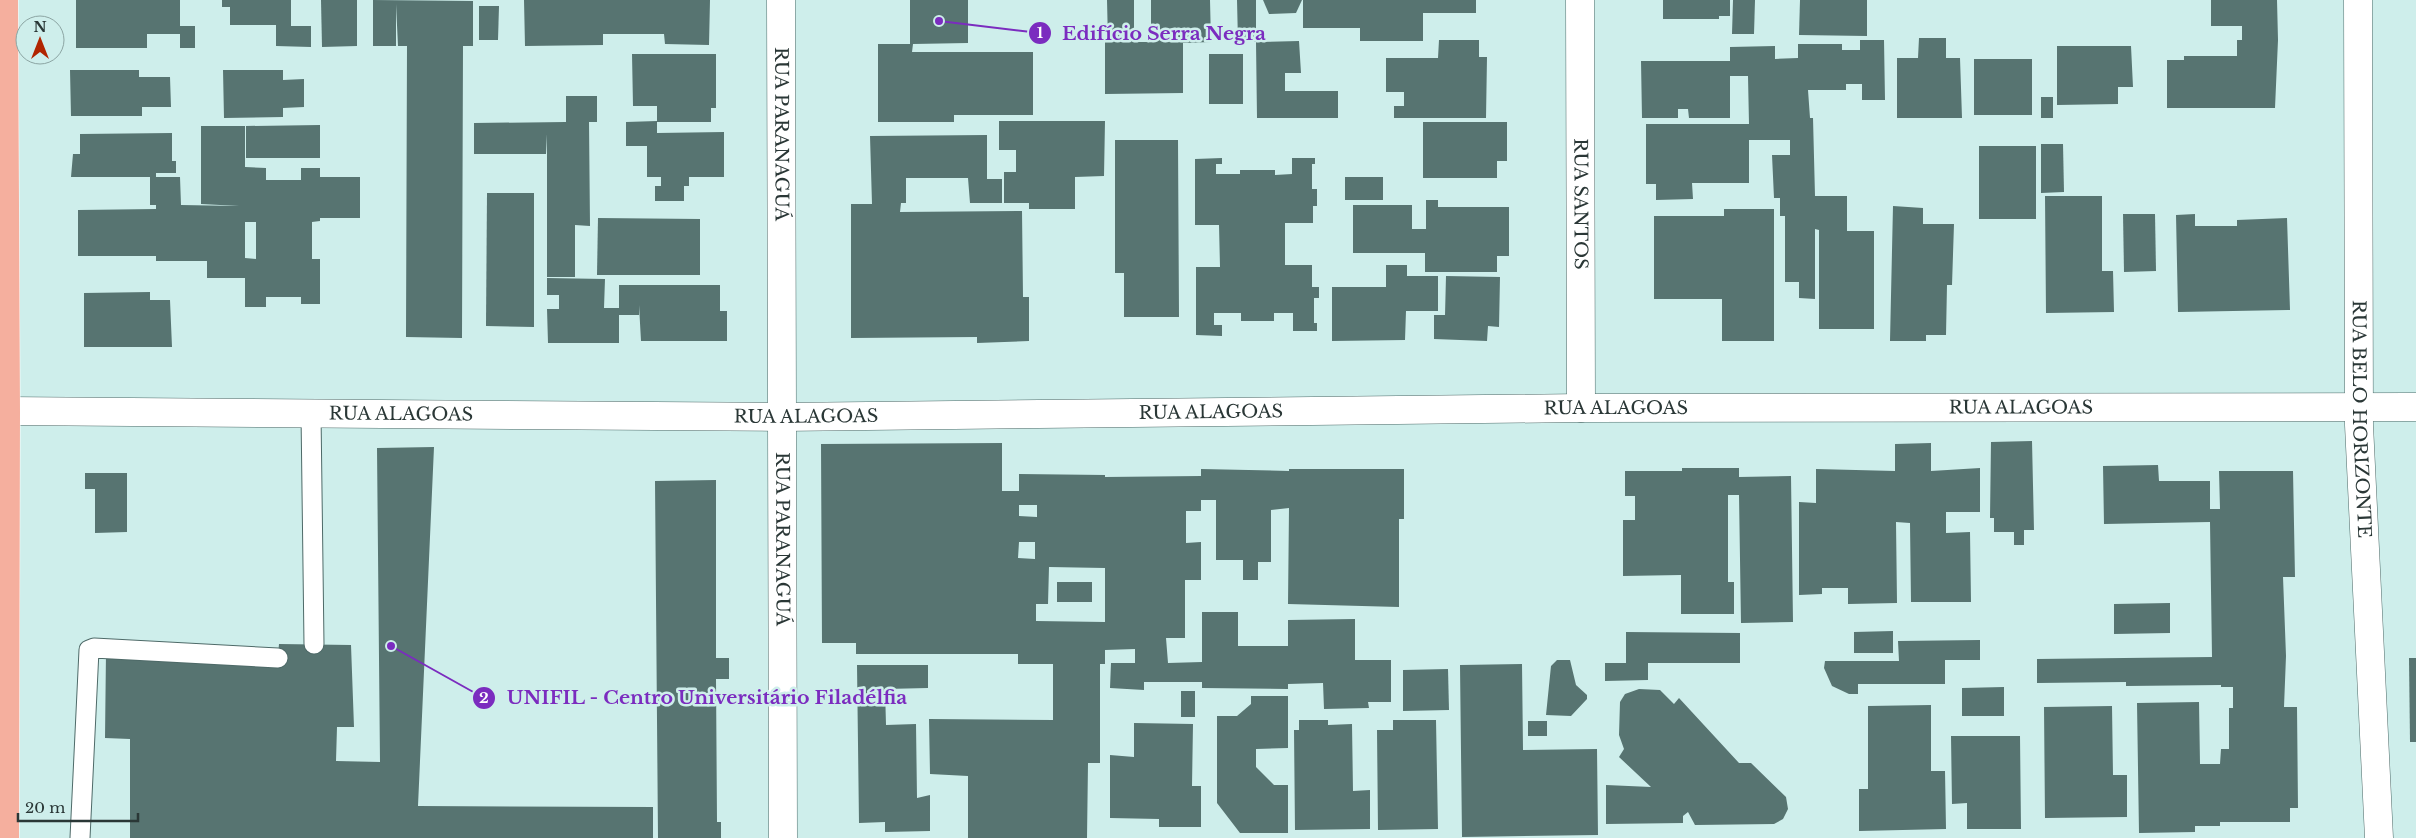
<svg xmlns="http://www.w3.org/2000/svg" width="2416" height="838" font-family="'Libre Baskerville',serif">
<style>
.building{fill:#577471;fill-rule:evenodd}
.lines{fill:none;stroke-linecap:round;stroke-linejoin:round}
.service-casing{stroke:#4e6a68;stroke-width:21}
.minor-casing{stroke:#4e6a68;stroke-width:29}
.primary-casing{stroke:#fff;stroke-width:29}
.service{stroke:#fff;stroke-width:19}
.minor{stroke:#fff;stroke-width:28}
.primary{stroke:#f5af9e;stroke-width:28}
.labels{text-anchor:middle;stroke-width:5;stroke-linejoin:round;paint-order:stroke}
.street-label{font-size:18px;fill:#2a3736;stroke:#ceeeeb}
.leader{fill:none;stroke:#7b2cbf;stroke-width:2}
.callout-dot{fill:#7b2cbf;stroke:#ceeeeb;stroke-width:2}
.mark-label{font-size:15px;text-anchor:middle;font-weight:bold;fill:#fff}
.callout-label{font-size:19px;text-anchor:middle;font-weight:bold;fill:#7b2cbf;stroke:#ceeeeb;stroke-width:5;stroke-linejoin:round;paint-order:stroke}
</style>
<rect width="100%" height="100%" fill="#ceeeeb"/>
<g class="building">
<path d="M76,0h104v26h15v22h-15v-14h-33v14h-71z"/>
<path d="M222,0h69v26h20v21l-35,-1v-21h-46v-18h-8z"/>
<path d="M321,0h36v46l-35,1z"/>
<path d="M373,0l100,1v45h-10l-1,292 -56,-1 1,-291h-9l-2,-42v42h-23z"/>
<path d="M524,0h186l-1,45 -44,-1 -1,-10h-61v11l-78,1z"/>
<path d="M910,0h58v43l-55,1 -1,8h121v63h-79v7h-76v-78h32z"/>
<path d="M1107,0h27v42h17v-42h59l1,42 -28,1v50l-78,1v-52h3z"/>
<path d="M1237,0h19v42l43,-1 2,32h-16v18h53v27h-81l-1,-76h-18z"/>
<path d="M1263,0h39l-6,13 -27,1z"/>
<path d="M1303,0h173v13h-53v28h-63v-13h-57z"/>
<path d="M1663,0h67v16h-11v3h-56z"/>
<path d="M1733,0h22l-1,34h-22z"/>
<path d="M1800,0h67v36l-68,-1z"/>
<path d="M2211,0h66l1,40 -3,68h-108v-48h17v-4h53v-16h5v-14h-31z"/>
<path d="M479,6h20l-1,34h-19z"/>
<path d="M1919,38h27v20h14l2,60h-65v-60h21z"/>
<path d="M1439,40h40v17h8l-1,61h-92v-12h10v-14h-18v-34h52z"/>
<path d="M1860,40h24l1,60h-23v-16h-16v6h-38l2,28h3l2,78h32v35h27v98h-55v-99l-4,-1v70l-16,-1v-16h-14v-66h-5v-18h-6l-2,-43h18v-15h-41v43h-57l1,16 -37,1v-16h-10v-60h103l-1,-48h-18v42h-41l-1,-9h-10v9h-36l-1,-57h89v-14l45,-1v13l23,-1v-14h44v6h18z"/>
<path d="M2057,46h74l2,41h-15v17l-61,1z"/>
<path d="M632,54h84v54h-5v14h-54v11l67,-1v45h-35v9h-5v15h-29v-15h6v-9h-14v-31h-21v-24l31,-1v-15h-24z"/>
<rect x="1209" y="54" width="34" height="50"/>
<rect x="1974" y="59" width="58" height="56"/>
<path d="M70,70h69v7h31l1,30h-29v9h-71z"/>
<path d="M223,70h60v10l21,-1v28l-21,1v9l-59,1z"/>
<path d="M566,96h31v26h-8l1,104 -15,-1v52h-28v-143l-1,20h-72v-31l92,-1z"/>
<rect x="2041" y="97" width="12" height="21"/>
<path d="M999,121h106l-1,55 -29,1v32h-46v-6h-25v-31h12v-22h-17z"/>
<path d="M1423,122h84v39h-10v17h-74z"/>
<path d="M320,125v33h-74v-32z"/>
<path d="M201,126h44v41l21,1v12h35v-12h19v9h40v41h-40v3l-8,1v37h8v45h-19v-7h-35v10h-21v-29h-38v-17h-51v-5h-78v-46l78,-1v-4h-6v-28h-79l2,-23h7v-20l92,-1v28h4v12h-20v4h24l1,28 58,1 -38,-2zM245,222h11v37l-11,-1z"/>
<path d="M987,135v44h15v24h-32l-2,-25h-62v25h-5l-1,9 122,-1 1,86h6v44l-52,2v-6l-126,1v-134h21l-2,-68z"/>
<path d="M1115,140h63l1,177h-55v-44h-9z"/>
<path d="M2041,144h22l1,48 -23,1z"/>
<rect x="1979" y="146" width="57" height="73"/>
<path d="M1222,158v6h-6v10h24v-4h35v5l17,-1v-16h23v6h-3v25h5v17h-4v17h-28v42h27v22h7v11h-5v25h3v8h-24v-18h-19v8h-33v-8h-27v12h8v11l-26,-1v-68h24l-1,-42h-24v-66z"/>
<rect x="1345" y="177" width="38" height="23"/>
<path d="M487,193h47v134l-48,-1z"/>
<path d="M2045,196h57v75h11l1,41 -68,1z"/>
<path d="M1426,200h12v7h71v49h-12v16h-72v-19h-72v-48h59v24h14z"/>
<path d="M1893,206l30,2v16h31l-2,61h-5l-1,50h-20v6h-36z"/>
<path d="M1724,209h50v132h-52v-42h-68v-83h70z"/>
<path d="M2123,214h32l1,57 -32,1z"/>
<path d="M2195,214v12h42v-6l50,-2 3,92 -112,2 -2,-97z"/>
<path d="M598,218l102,1v56h-103z"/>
<path d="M1386,265h21v11h31v35h-32l-1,29 -73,1v-54h54z"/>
<path d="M1446,276l54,1 -1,50 -11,-1 -1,15 -53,-2v-24h11z"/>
<path d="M547,278l58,1 -1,29h15v-23h101v26h7v30h-86l-2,-36v10h-20v28h-71l-1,-34h12v-14h-12z"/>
<path d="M150,292v8h20l2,47h-88v-54z"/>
<path d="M2032,441l2,89h-10v15h-10v-13h-20v-14h-4l1,-76z"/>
<path d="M1002,443v48h17v-17l86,1v2l96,-1v-7l88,2v-2h115v50h-5v88l-111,-3 1,-96 -18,2v52h-13v18h-15v-20h-27v-60h-15v11h-15v32l15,-1v38h-16v58h-19l2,25 34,-1v-50h36v34h50v-26l67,-1v41h36v42h-23l1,6 -45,1 -1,-26 -35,1v5l-86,-1v-6h-58v8l-34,-2 1,-25h24v-14l-30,1v14h-5v99h-12l-1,75h-119v-62l-38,-2 -1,-55 124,1v-56h-35v-10h-162v-11h-34l-1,-199zM1019,505h18v12l-18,-1zM1019,542h16v17l-17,-1zM1049,567l56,1v54l-69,-1v-17h12z"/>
<path d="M1931,443v28l49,-3v44h-34v21l24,-1 1,70h-60l-1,-79 -14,-1 1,81 -49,1v-16h-26v6l-23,1v-93l17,1v-34l79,2v-27z"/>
<path d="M434,447l-16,359 235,1v31h-523v-99l-25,-1 1,-86 171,14 2,-22 72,1 3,82h-17l-1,34 44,1 -3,-314z"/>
<path d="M2158,465l1,16h51v28h10l-1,-38h74l2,106h-12l3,79 -2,51h13l1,101h-8v14h-70v4h-25v6l-56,1 -2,-130 62,-1 1,62h20l1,-15h8v-41h4v-21h-12v-2l-95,1v-4l-89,1v-24l175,-2 -2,-135 -106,2 -1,-58z"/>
<path d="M1682,468h57v9l52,-1 2,146 -52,1 -2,-128h-11v87h6v32h-53v-39l-58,1v-56h12v-24h-10v-25h57z"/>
<path d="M85,473h42v59l-32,1v-44h-10z"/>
<path d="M716,480v178h13v21h-13l1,143h4v16h-63l-3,-357z"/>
<rect x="1057" y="582" width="35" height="20"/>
<path d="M2170,603v30l-56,1v-30z"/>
<path d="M1893,631v22h-39v-21z"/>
<path d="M1626,632l114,1v30h-92v17l-43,1v-18h21z"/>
<path d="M1980,640v20h-35v24h-87v10h-9l-17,-8 -8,-18 1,-7h74l-1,-20z"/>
<path d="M2409,658h7v84h-6z"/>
<path d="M1557,660h13l6,25 11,10v4l-16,17 -25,-1 5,-49z"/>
<path d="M1522,664l1,86 74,-1 1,86 -136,2 -2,-172z"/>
<path d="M857,665h71v23l-43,1 1,36 30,-1 1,74 13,-3v36l-45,1v-10l-26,1z"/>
<path d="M1448,669l1,41 -46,1v-41z"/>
<path d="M2004,687v29h-42v-28z"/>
<path d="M1639,689l21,1 14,14 5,-6 60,65h12l35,34 2,12 -5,10 -9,5 -79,1 -7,-13 -5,4v7l-77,1v-39l45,2 -32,-30 5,-8 -5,-14 1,-33 5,-8z"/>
<rect x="1181" y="691" width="14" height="26"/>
<path d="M1251,696h37v52l-32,1v18l18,18h14v48h-48l-23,-30v-87h20l14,-12z"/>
<path d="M1931,705v66h14l1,58 -87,2v-42h9v-83z"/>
<path d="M2112,706l1,69h14v42l-82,1 -1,-111z"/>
<path d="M1299,720h29v5l24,-1 1,67 17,-1v39l-75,1 -1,-100h5z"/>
<path d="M1393,720h43l2,109 -60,1 -1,-100h16z"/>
<rect x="1528" y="721" width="19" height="15"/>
<path d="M1134,723l59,1 -1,62h9v41h-42v-8l-49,-1v-63l24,2z"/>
<path d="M1951,736h69l1,93h-54v-26l-15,1z"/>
</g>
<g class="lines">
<g class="service-casing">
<g id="service">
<path d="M311,413l3,231"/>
<path d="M80,838l9,-188 5,-2 184,10"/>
</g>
</g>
<g class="minor-casing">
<g id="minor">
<path id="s1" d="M781,0l2,838"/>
<path id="s2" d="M1580,0l1,408"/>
<path id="s3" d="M2358,0l1,425 20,413"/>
<path id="s4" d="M6,411l776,6 799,-9 835,-1"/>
</g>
</g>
<g class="primary-casing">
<path id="primary" d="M4,0l2,411 -1,427"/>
</g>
<use href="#service" class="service"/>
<use href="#minor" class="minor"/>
<use href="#primary" class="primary"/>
</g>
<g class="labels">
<g class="street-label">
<text dy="6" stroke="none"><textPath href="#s1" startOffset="134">RUA PARANAGUÁ</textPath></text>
<text dy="6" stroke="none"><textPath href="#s2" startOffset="204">RUA SANTOS</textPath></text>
<text dy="6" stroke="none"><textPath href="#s4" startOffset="2015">RUA ALAGOAS</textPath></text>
<text dy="6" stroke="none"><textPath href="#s4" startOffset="1610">RUA ALAGOAS</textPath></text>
<text dy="6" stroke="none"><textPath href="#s4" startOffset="1205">RUA ALAGOAS</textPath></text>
<text dy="6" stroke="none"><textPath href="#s4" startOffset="395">RUA ALAGOAS</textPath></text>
<text dy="6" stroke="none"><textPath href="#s4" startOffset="800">RUA ALAGOAS</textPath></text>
<text dy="6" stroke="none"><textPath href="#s3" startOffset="419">RUA BELO HORIZONTE</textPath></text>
<text dy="6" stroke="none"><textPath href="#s1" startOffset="539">RUA PARANAGUÁ</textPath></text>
</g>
</g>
<path class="leader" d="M939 21L1040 33M391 646L484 698"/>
<g class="callout-dot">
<circle cx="939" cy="21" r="5"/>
<circle cx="391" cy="646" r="5"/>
<circle cx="1040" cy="33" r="12"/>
<circle cx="484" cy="698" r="12"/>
</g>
<g class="mark-label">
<text x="1040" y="38">1</text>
<text x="484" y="703">2</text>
</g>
<g class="callout-label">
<text x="1164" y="40">Edifício Serra Negra</text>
<text x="707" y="704">UNIFIL - Centro Universitário Filadélfia</text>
</g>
<g transform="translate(40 40)"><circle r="24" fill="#ceeeeb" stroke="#8ca5a3"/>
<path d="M0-4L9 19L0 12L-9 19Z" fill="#b12500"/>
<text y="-8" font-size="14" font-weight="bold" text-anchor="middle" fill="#2a3736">N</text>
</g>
<path d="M18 813v8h120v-8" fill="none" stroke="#2a3736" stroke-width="2.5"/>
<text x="25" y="813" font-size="15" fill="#2a3736" stroke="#ceeeeb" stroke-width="4" paint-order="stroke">20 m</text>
</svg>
